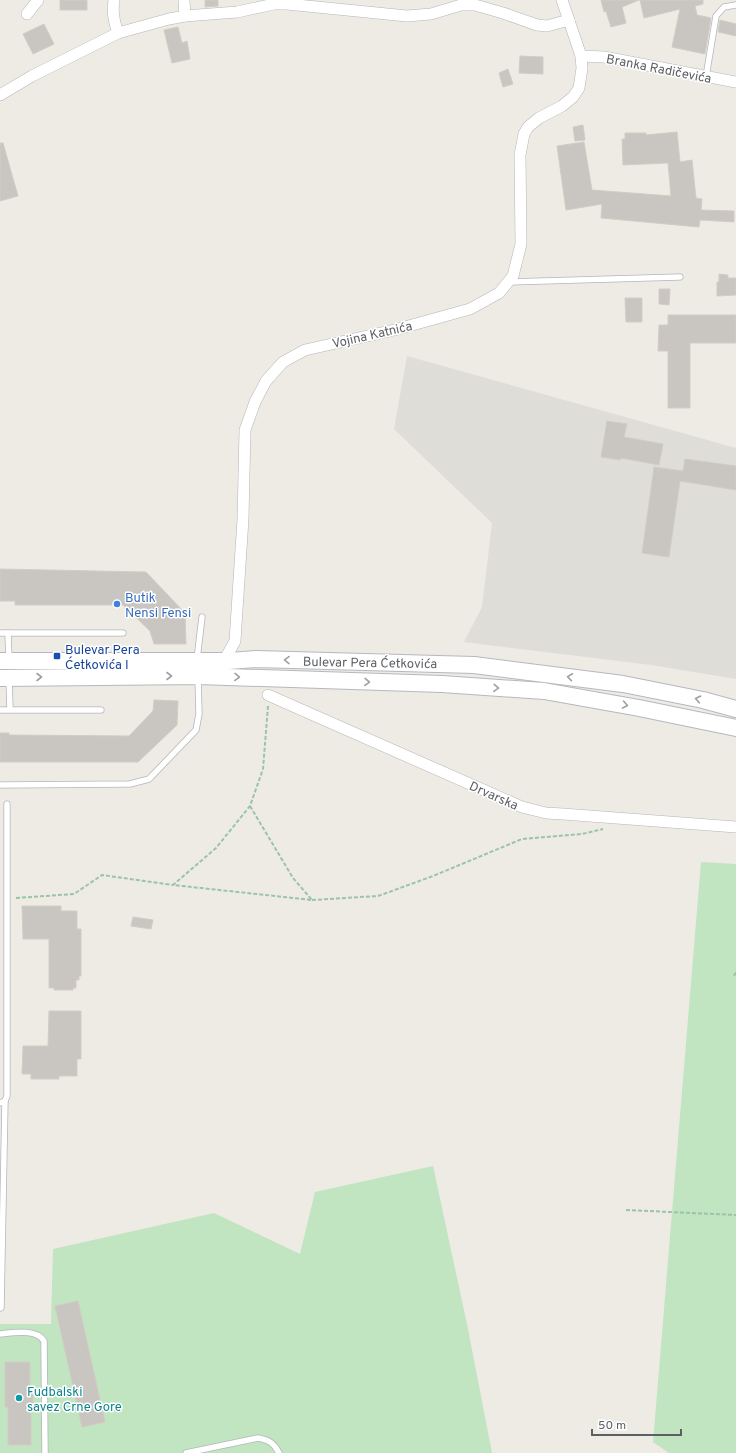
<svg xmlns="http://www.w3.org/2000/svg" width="736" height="1453" font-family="Overpass,sans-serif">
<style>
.industrial{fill:#dfddd8}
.green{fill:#c1e4c1}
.building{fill:#c9c6c1;stroke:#d2cdc2}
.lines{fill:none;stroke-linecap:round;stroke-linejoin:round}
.service-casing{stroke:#b4b6ba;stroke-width:7}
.minor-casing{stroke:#b4b6ba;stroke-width:12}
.secondary-casing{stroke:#b5b8bd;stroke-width:18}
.path{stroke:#9bc4a7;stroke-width:2;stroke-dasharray:4 2;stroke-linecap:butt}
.service{stroke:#fff;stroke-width:5.5}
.minor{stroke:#fff;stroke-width:11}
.secondary{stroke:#fff;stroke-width:16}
.oneway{stroke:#9d9fa2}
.shop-dot{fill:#3f7fe0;stroke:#fff;stroke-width:1.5}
.transit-dot{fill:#1a4fb4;stroke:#fff;stroke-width:1.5}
.culture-dot{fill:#0f9aa8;stroke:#fff;stroke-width:1.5}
.labels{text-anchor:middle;stroke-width:3;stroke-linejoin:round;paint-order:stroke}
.street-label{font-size:13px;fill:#5c5f64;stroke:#fff}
.shop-label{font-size:13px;fill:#366cbe;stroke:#fff;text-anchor:start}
.transit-label{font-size:13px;fill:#164399;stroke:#fff;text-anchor:start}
.culture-label{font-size:13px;fill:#0d838f;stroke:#fff;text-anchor:start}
</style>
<rect width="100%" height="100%" fill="#eeebe4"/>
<path class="industrial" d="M407,356l329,92v231l-85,-14 -187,-23 18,-35 10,-84 -98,-94z"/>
<g class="green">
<path d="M701,862l35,2v589h-67l-16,-11z"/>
<path d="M433,1166l35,163 24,124h-492v-129h51l2,-75 161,-36 86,41 15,-62z"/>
</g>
<g class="building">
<rect x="60" y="0" width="27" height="10"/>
<path d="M205,0h13v6l-13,1z"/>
<path d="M601,0h38l-17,7 4,16 -15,4 -5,-16 -2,1z"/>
<path d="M640,0h63v4l-8,2 2,9 14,3 -6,36 -33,-7 8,-38 -36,9z"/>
<path d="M720,20l16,4v12l-18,-4z"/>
<path d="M44,24l10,20 -21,10 -10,-20z"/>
<path d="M178,27l4,16 5,-2 3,18 -18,4 -8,-33z"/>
<path d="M520,56l23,1v17l-24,-1z"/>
<path d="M508,69l5,15 -10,3 -4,-14z"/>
<path d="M583,125l2,15 -10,1 -2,-14z"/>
<path d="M677,132l3,30 12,-2 4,38 6,1 -1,11 33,1v11l-34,-2 -1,7 -98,-9 1,-14 -36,6 -9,-64 27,-4 8,48 79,6 -3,-33 -45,2 -1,-26h3v-6h21v2z"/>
<path d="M0,143h3l15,53 -18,5z"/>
<path d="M719,274l9,1v3h8v17l-19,1v-14h2z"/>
<path d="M659,289h11l-1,16 -10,-1z"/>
<path d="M625,298h17v24h-16z"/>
<path d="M668,315h68v28h-46v65h-22v-57h-10l1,-26h9z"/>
<path d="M607,421l20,3 -3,13 39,7 -4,21 -38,-7 -1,2 -19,-3z"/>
<path d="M685,459l51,7v24l-56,-9 -11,76 -27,-4 12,-86 29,4z"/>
<path d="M0,569l146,3 39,41 1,31h-32l-4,-13 -27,-26h-108v-4h-15z"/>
<path d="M154,700l24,1 -1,24 -39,37h-138v-29h9v2l120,1 24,-25z"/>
<path d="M22,906h39v5h16v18h4v47h-2v4h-3v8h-3v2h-19v-2h-5v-49h-26z"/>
<path d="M133,917l20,3 -2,9 -20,-3z"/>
<path d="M49,1011h32v48h-4v17h-18v3h-28v-5h-9l1,-28h25z"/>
<path d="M78,1301l27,121 -23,5 -27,-121z"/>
<path d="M5,1362h25v27h3v17l-2,1v38h-23v-38h-3z"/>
</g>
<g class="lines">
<g class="service-casing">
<g id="service">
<path d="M706,77l10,-61 8,-9 12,-2"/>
<path d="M508,282l172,-5"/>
<path d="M0,633h8"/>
<path d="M197,659l5,-42"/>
<path d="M9,661l-1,-28h115"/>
<path d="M9,679l1,30"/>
<path d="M0,710h101"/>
<path d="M0,785l130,-1 19,-5 47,-49 3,-16 -1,-37"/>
<path d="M0,1103l5,-2 2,-5v-292"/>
<path d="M1,1308l4,-207"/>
<path d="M0,1334c13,-1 36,-6 44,7l1,112"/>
<path d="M186,1453l72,-15c11,2 16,5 21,15"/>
</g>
</g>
<g class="minor-casing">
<g id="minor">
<path d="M114,0c-2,12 0,21 4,33"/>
<path d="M184,0l1,16"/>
<path d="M27,14l11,-14"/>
<path d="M581,56l23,1 132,25"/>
<path d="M0,95l32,-19 86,-43 51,-14 16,-3 52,-4 37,-8h13l120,12 24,-2 30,-9h14l28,8 34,12 10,1 22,-6"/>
<path d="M224,661l11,-20 8,-122 2,-89 10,-28 11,-21 17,-19 22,-12 89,-20 76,-21 29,-16 14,-17 8,-32 -1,-89 4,-21 4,-7 11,-9 23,-12 11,-9 6,-9 3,-20 -1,-12 -19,-56"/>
<path d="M268,695l254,112 24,6 17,1 173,13"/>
</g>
</g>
<g class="secondary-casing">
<g id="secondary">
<path d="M0,661h229l27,-2 218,6 149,19 80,16 33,9"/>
<path d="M0,678l198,-2 244,8 102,7 95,17 97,20"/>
</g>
</g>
<g class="path">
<path d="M250,806l43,72 19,22 -139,-15 43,-37 34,-42 13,-37 5,-63"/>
<path d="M16,898l58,-4 28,-19 71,10"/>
<path d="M312,900l66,-4 55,-20 89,-37 60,-5 21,-5"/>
<path d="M734,976l2,-4"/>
<path d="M626,1210l110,5"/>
</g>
<use href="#service" class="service"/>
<use href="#minor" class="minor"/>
<use href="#secondary" class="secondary"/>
</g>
<defs><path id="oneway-chevron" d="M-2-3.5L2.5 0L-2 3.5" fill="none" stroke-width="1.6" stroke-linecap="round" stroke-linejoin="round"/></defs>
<g class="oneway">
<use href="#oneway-chevron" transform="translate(287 660) rotate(-179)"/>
<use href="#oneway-chevron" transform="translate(169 676)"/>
<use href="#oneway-chevron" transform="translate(39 677)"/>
<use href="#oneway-chevron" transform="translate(237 677) rotate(1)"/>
<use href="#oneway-chevron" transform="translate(570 677) rotate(-172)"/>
<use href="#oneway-chevron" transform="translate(367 682) rotate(2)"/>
<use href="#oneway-chevron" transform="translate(496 688) rotate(4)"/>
<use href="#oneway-chevron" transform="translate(698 699) rotate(-168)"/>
<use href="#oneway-chevron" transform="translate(625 705) rotate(10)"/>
</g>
<circle class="shop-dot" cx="117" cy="604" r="4"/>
<rect class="transit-dot" x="53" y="652" width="8" height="8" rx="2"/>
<circle class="culture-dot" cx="19" cy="1398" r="4"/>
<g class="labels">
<g class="street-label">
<text transform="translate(659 68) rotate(11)" y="5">Branka Radičevića</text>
<text transform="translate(372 334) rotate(-13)" y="5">Vojina Katnića</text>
<text transform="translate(370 662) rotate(1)" y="5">Bulevar Pera Ćetkovića</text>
<text transform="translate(494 795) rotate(24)" y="5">Drvarska</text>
</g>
<g class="shop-label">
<text x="125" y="602">Butik<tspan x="125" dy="15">Nensi Fensi</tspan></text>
</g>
<g class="transit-label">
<text x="65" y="654">Bulevar Pera<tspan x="65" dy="15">Ćetkovića I</tspan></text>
</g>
<g class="culture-label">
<text x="27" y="1396">Fudbalski<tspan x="27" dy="15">savez Crne Gore</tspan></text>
</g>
</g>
<path d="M592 1429v6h89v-6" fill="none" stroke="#5c5f64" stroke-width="2"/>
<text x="598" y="1429" font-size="12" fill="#5c5f64" stroke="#ffffff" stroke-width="3" paint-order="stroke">50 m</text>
</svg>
